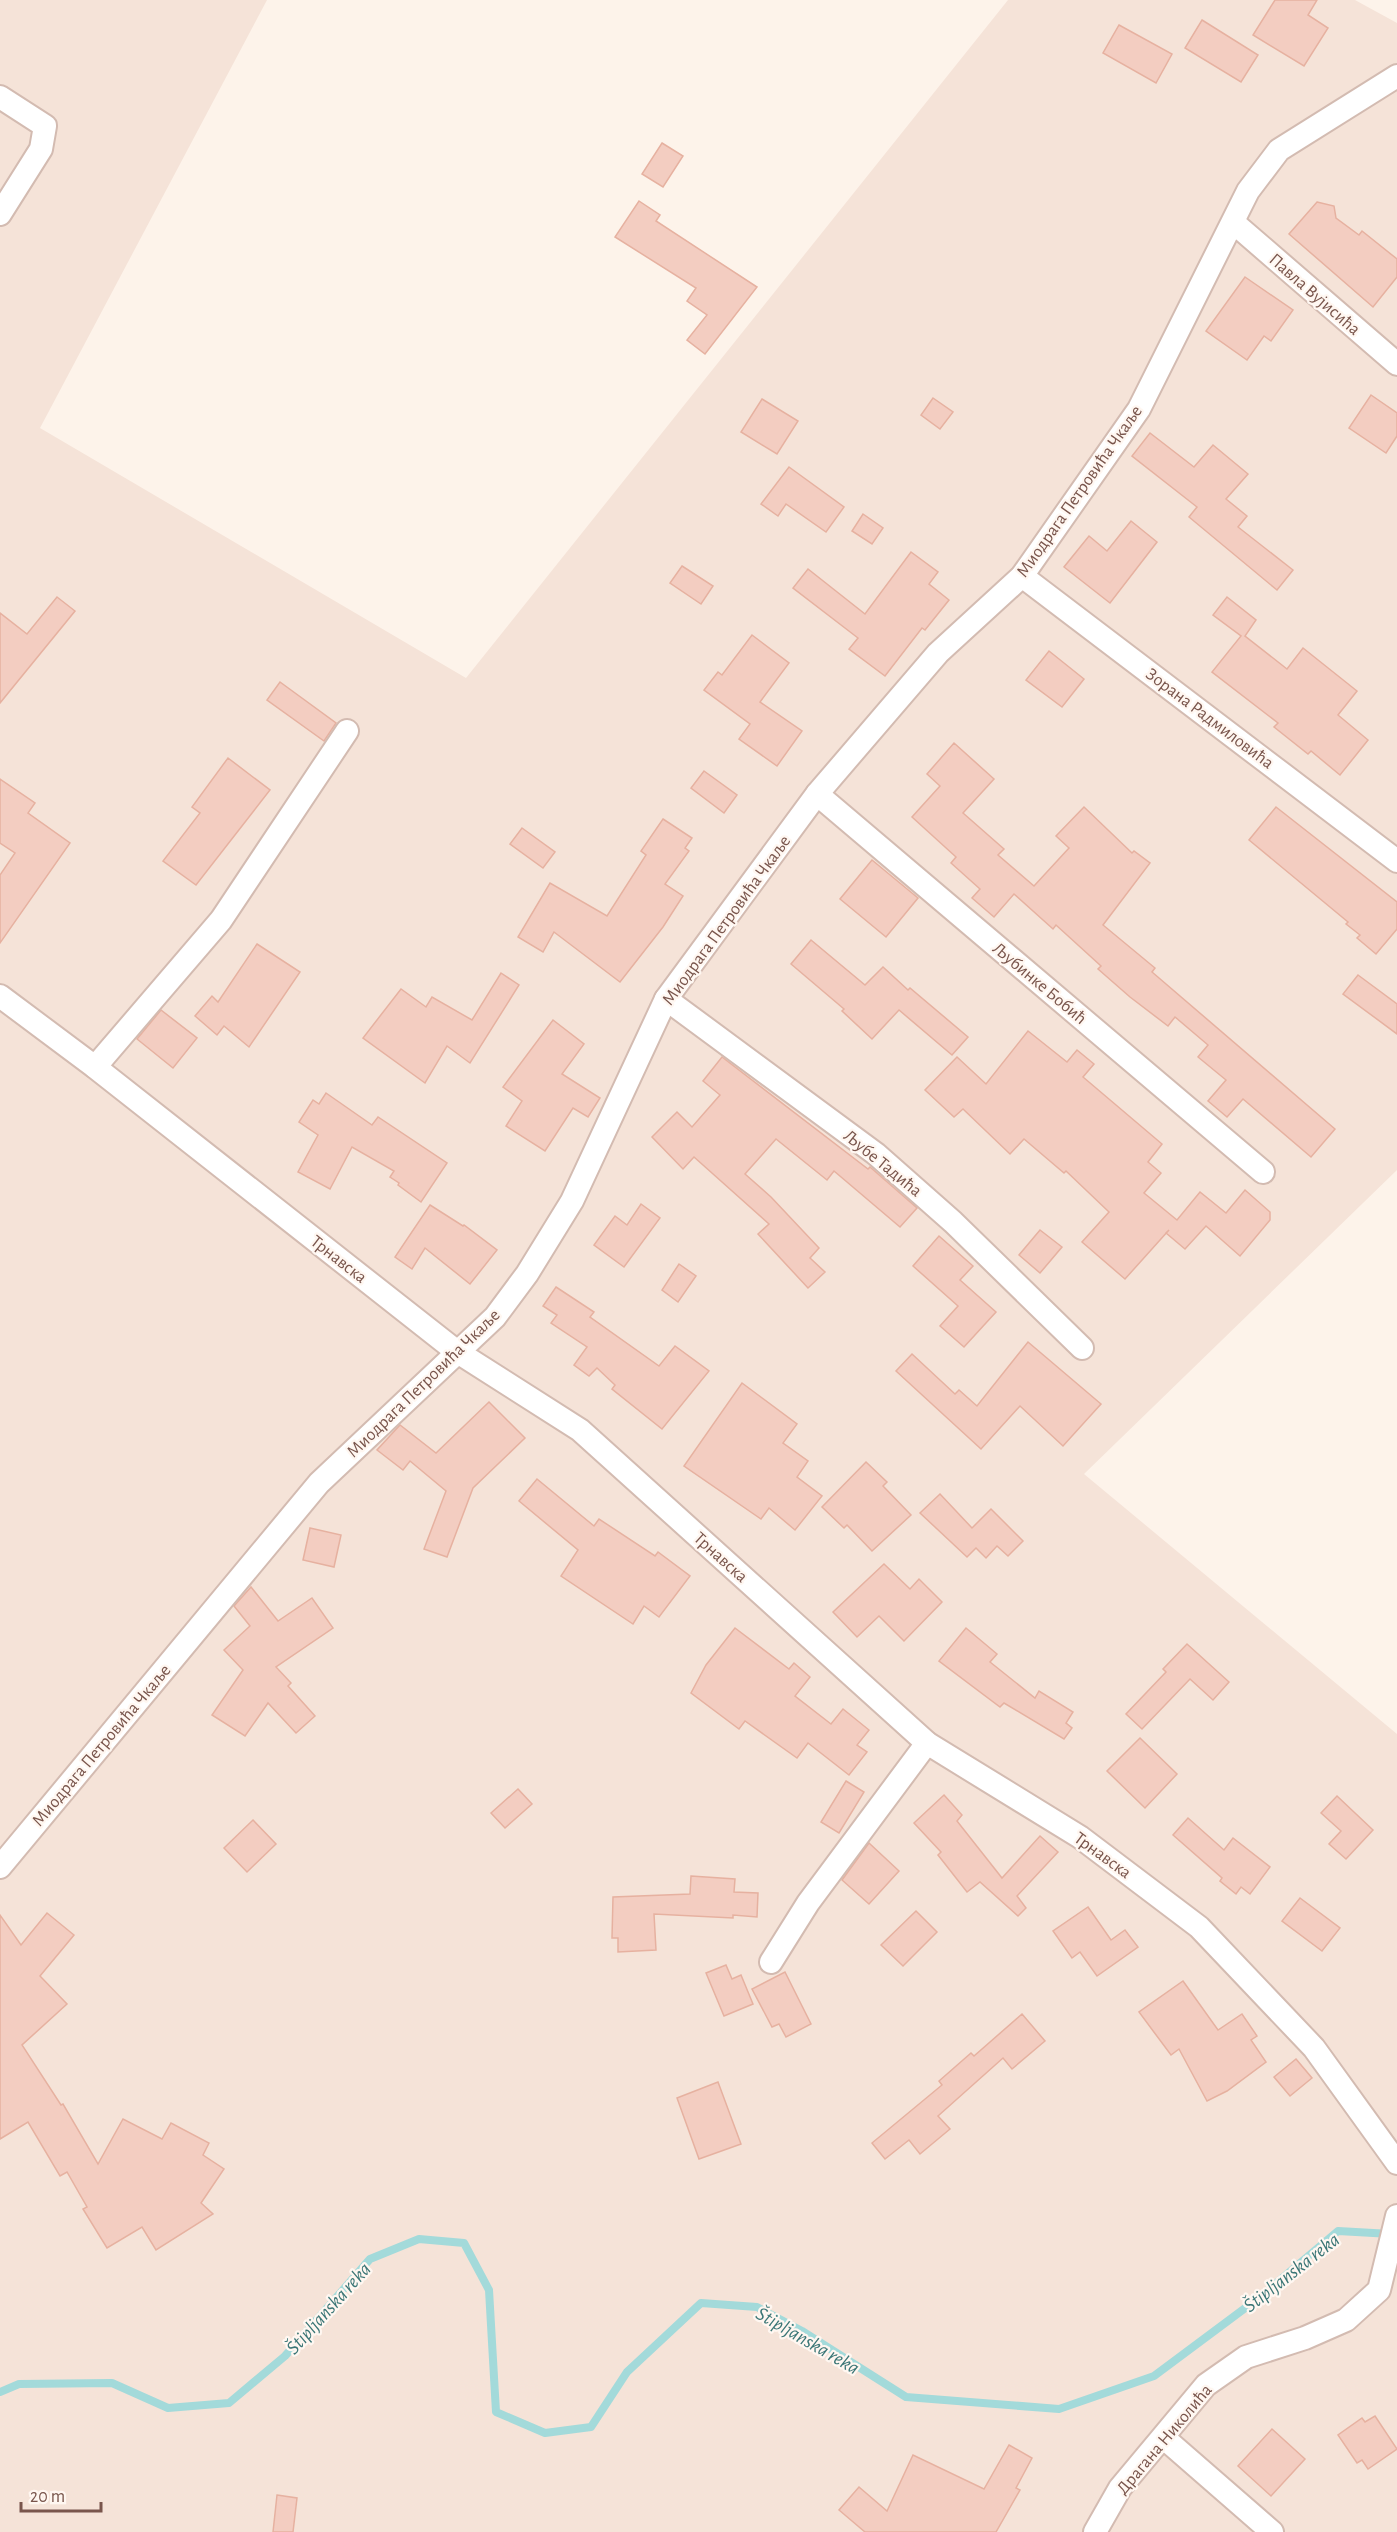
<svg xmlns="http://www.w3.org/2000/svg" width="1397" height="2532" font-family="'Alegreya Sans',sans-serif">
<style>
.residential{fill:#f5e3d8}
.lines{fill:none;stroke-linecap:round;stroke-linejoin:round}
.stream{stroke:#a3dada;stroke-width:8}
.building{fill:#f3cdc1;stroke:#e6b1a0;stroke-width:1.5}
.minor-casing{stroke:#d3bbb1;stroke-width:26}
.minor{stroke:#fff;stroke-width:22}
.labels{text-anchor:middle;stroke-width:4.5;stroke-linejoin:round;paint-order:stroke}
.street-label{font-size:18px;fill:#79554c;stroke:#fff7f1}
.water-label{font-size:20px;font-style:italic;fill:#3b7676;stroke:#fff7f1}
</style>
<rect width="100%" height="100%" fill="#fdf3ea"/>
<path class="residential" d="M0,0h267l-227,428 426,250 542,-678h347l42,23v1147l-313,304 313,260v798h-1397z"/>
<g class="lines">
<path class="stream" d="M0,2392l19,-8 93,-1 56,25 61,-5 56,-47 85,-97 49,-20 45,4 25,47 7,122 49,21 46,-6 36,-55 74,-69 56,4 45,24 104,66 153,12 95,-33 106,-79 78,-66 53,3"/>
</g>
<g class="building">
<path d="M1275,0h42l-9,15 20,13 -24,38 -51,-31z"/>
<path d="M1202,20l56,35 -17,27 -56,-34z"/>
<path d="M1119,25l53,29 -16,29 -53,-30z"/>
<path d="M662,143l21,13 -20,31 -21,-13z"/>
<path d="M639,201l21,14 -4,6 101,66 -52,67 -18,-14 20,-25 -20,-14 9,-13 -81,-51z"/>
<path d="M1317,202l17,4 2,12 23,17 3,-4 35,28v18l-24,30 -84,-73z"/>
<path d="M1245,277l48,33 -22,31 -7,-5 -17,24 -41,-29z"/>
<path d="M1371,395l26,18v23l-11,17 -37,-25z"/>
<path d="M933,398l20,14 -13,17 -19,-14z"/>
<path d="M762,399l36,22 -21,33 -36,-22z"/>
<path d="M1150,433l44,34 19,-22 35,29 -22,25 21,17 -9,11 55,43 -16,20 -88,-73 8,-10 -65,-51z"/>
<path d="M789,467l55,40 -18,25 -40,-28 -8,12 -17,-12z"/>
<path d="M863,514l20,14 -11,16 -20,-13z"/>
<path d="M1131,521l26,21 -47,61 -46,-36 25,-31 18,15z"/>
<path d="M911,552l27,20 -9,12 20,16 -24,30 -3,-2 -37,48 -36,-27 9,-11 -65,-50 15,-19 57,45z"/>
<path d="M682,566l31,20 -12,18 -31,-21z"/>
<path d="M57,597l18,14 -75,92v-90l27,21z"/>
<path d="M1227,597l29,23 -11,16 42,33 16,-21 54,43 -19,24 30,25 -28,35 -29,-24 -3,3 -34,-27 4,-4 -66,-51 29,-36 -28,-21z"/>
<path d="M752,635l37,28 -29,39 42,29 -25,35 -38,-27 11,-15 -46,-34 14,-18 4,3z"/>
<path d="M1049,651l35,28 -22,28 -36,-27z"/>
<path d="M280,682l56,41 -12,18 -57,-41z"/>
<path d="M954,743l40,36 -31,34 41,36 -6,6 36,31 35,-38 -13,-12 28,-29 48,46 2,-2 16,12 -47,62 52,43 -3,4 183,157 -24,28 -68,-58 -16,18 -19,-16 18,-21 -28,-23 10,-12 -33,-28 -7,9 -38,-29 -32,-28 3,-3 -45,-41 -3,4 -39,-35 -20,23 -22,-19 8,-9 -29,-26 5,-6 -44,-40 28,-31 -13,-12z"/>
<path d="M228,758l42,32 -74,95 -33,-24 37,-48 -8,-6z"/>
<path d="M704,771l33,24 -13,18 -33,-25z"/>
<path d="M0,779l35,24 -7,10 42,30 -70,100v-68l15,-22 -15,-10z"/>
<path d="M1276,807l121,95v27l-21,25 -19,-16 3,-3 -14,-11 2,-2 -99,-82z"/>
<path d="M663,819l29,19 -7,10 4,3 -24,33 18,12 -20,31 -43,55 -66,-50 -11,20 -25,-15 32,-54 57,33 39,-61 -5,-4z"/>
<path d="M522,828l33,24 -12,16 -33,-24z"/>
<path d="M872,860l46,38 -32,39 -46,-38z"/>
<path d="M811,940l54,45 18,-18 25,23 2,-2 58,49 -16,18 -53,-45 -27,29 -30,-28 2,-2 -53,-45z"/>
<path d="M257,944l43,28 -51,75 -25,-21 -7,9 -22,-19 17,-20 6,6z"/>
<path d="M501,973l18,12 -49,78 -23,-17 -22,37 -62,-45 38,-49 25,18 6,-10 40,23z"/>
<path d="M1358,975l39,29v30l-54,-40z"/>
<path d="M161,1010l36,28 -24,30 -36,-29z"/>
<path d="M553,1020l31,24 -22,30 38,24 -12,19 -15,-9 -28,43 -39,-25 16,-25 -19,-14z"/>
<path d="M1028,1031l39,31 10,-12 17,14 -11,13 79,67 -14,18 13,11 -17,20 33,27 23,-28 26,21 19,-23 25,22v8l-30,36 -34,-30 -21,23 -19,-16 3,-3 -44,49 -43,-37 27,-30 -43,-41 -2,2 -40,-34 -14,15 -47,-45 -9,8 -29,-27 32,-33 29,27z"/>
<path d="M722,1057l146,112 2,-2 47,41 -17,19 -66,-56 -7,9 -51,-41 -31,35 26,23 48,51 -9,10 15,14 -17,16 -50,-54 11,-10 -75,-67 -11,12 -31,-32 25,-25 15,15 28,-32 -17,-14z"/>
<path d="M326,1093l46,32 6,-8 69,46 -26,39 -23,-17 1,-2 -9,-6 4,-6 -42,-24 -22,42 -32,-17 20,-37 -19,-13 14,-22 6,4z"/>
<path d="M641,1204l19,14 -36,49 -30,-22 21,-29 12,9z"/>
<path d="M430,1205l33,21 1,-1 33,25 -27,34 -45,-36 -13,21 -17,-12z"/>
<path d="M1040,1230l22,17 -22,26 -21,-18z"/>
<path d="M939,1236l34,30 -13,14 36,32 -32,35 -24,-21 18,-20 -45,-40z"/>
<path d="M679,1264l17,12 -18,26 -16,-12z"/>
<path d="M556,1287l38,25 -4,5 69,49 16,-20 34,25 -47,58 -50,-40 3,-4 -18,-17 -8,8 -15,-11 13,-18 -36,-24 6,-8 -14,-9z"/>
<path d="M1028,1342l73,62 -38,42 -43,-40 -39,43 -85,-78 16,-17 43,40 4,-4 18,16z"/>
<path d="M742,1383l55,41 -14,19 25,18 -11,16 25,19 -27,34 -26,-22 -8,11 -77,-53z"/>
<path d="M489,1402l36,36 -52,50 -26,69 -23,-8 22,-58 -36,-30 -7,9 -26,-20 23,-25 36,28z"/>
<path d="M866,1462l21,20 -4,4 28,29 -39,36 -25,-26 -3,3 -22,-21z"/>
<path d="M537,1479l57,47 5,-7 56,37 3,-4 32,24 -31,41 -15,-11 -11,18 -72,-48 17,-26 -59,-49z"/>
<path d="M940,1494l32,34 19,-19 32,32 -15,15 -11,-10 -11,12 -10,-10 -9,9 -47,-44z"/>
<path d="M310,1528l31,7 -7,32 -31,-7z"/>
<path d="M884,1564l26,25 9,-10 23,23 -38,39 -25,-25 -22,21 -24,-25z"/>
<path d="M251,1587l27,34 34,-23 21,30 -57,39 15,16 -3,3 27,30 -19,17 -28,-30 -23,33 -33,-21 31,-45 -19,-20 26,-24 -16,-20z"/>
<path d="M735,1628l54,41 5,-6 16,14 -15,19 36,28 12,-15 26,21 -12,15 10,7 -18,23 -41,-32 -11,15 -52,-37 -6,8 -48,-36 15,-28z"/>
<path d="M966,1628l31,26 -7,8 45,36 4,-7 34,21 -7,11 6,5 -8,11 -60,-36 -4,4 -61,-46z"/>
<path d="M1187,1644l42,38 -16,18 -23,-21 -48,50 -16,-15 40,-42 -3,-3z"/>
<path d="M1140,1738l37,36 -32,34 -38,-37z"/>
<path d="M846,1781l18,11 -25,41 -18,-11z"/>
<path d="M518,1789l14,15 -27,24 -14,-15z"/>
<path d="M944,1795l18,20 -5,6 45,57 38,-42 18,16 -41,44 9,12 -8,8 -38,-34 -13,10 -29,-37 3,-3 -27,-29z"/>
<path d="M1337,1796l36,34 -27,29 -17,-15 12,-13 -20,-18z"/>
<path d="M1188,1818l36,32 9,-12 37,29 -20,27 -9,-7 -5,7 -16,-13 2,-3 -49,-43z"/>
<path d="M253,1820l23,24 -29,28 -23,-24z"/>
<path d="M869,1843l30,28 -30,33 -27,-24z"/>
<path d="M691,1876l44,3 -1,13 24,1 -1,24 -24,-2v3l-79,-4 2,36 -38,2v-14h-6l1,-41 77,-3z"/>
<path d="M1300,1898l40,30 -18,23 -40,-30z"/>
<path d="M1088,1907l23,33 14,-10 13,17 -41,29 -17,-24 -8,6 -19,-27z"/>
<path d="M916,1911l21,21 -34,34 -22,-21z"/>
<path d="M47,1913l27,22 -34,41 27,28 -45,41 39,60 2,-1 35,60 25,-45 39,20 9,-16 38,20 -6,12 21,14 -23,34 12,11 -57,36 -14,-23 -35,21 -24,-39 4,-2 -20,-35 -7,4 -32,-54 -28,17v-224l21,30z"/>
<path d="M726,1965l6,14 9,-4 12,29 -29,12 -18,-43z"/>
<path d="M785,1972l26,52 -25,13 -7,-13 -7,3 -20,-38z"/>
<path d="M1183,1981l35,49 24,-16 15,22 -6,4 15,22 -39,29 -20,10 -28,-52 -8,6 -32,-43z"/>
<path d="M1022,2014l23,27 -33,28 -9,-11 -65,58 12,13 -30,25 -11,-14 -24,19 -13,-16 70,-58 -3,-4 32,-28 3,3z"/>
<path d="M1296,2059l16,19 -22,18 -16,-19z"/>
<path d="M718,2082l23,62 -42,15 -22,-61z"/>
<path d="M1375,2416l22,33 -29,20 -6,-9 -5,3 -19,-28 24,-17 3,4z"/>
<path d="M1272,2429l33,30 -34,37 -33,-30z"/>
<path d="M1009,2445l23,13 -16,30 4,2 -24,42h-131l-26,-22 20,-23 28,24 26,-56 71,34z"/>
<path d="M277,2495l20,3 -4,34h-20z"/>
</g>
<g class="lines">
<g class="minor-casing">
<g id="minor">
<path d="M0,97l45,29 -4,23 -41,65"/>
<path d="M1234,223l163,141"/>
<path d="M1022,576l375,285"/>
<path d="M817,794l446,378"/>
<path d="M0,996l95,71 361,284 124,79 347,313 153,94 119,90 115,121 83,115"/>
<path d="M666,999l210,155 77,68 129,126"/>
<path d="M95,1067l126,-147 126,-189"/>
<path d="M0,1867l319,-384 176,-166 32,-43 45,-73 94,-202 151,-205 121,-141 84,-77 117,-167 109,-218 31,-41 118,-74"/>
<path d="M771,1962l37,-59 119,-160"/>
<path d="M1164,2438l108,94"/>
<path d="M1095,2532l25,-44 86,-103 40,-28 59,-19 41,-18 33,-30 18,-74"/>
</g>
</g>
<use href="#minor" class="minor"/>
</g>
<g class="labels">
<g class="street-label">
<text transform="translate(1315 294) rotate(41)" y="6">Павла Вујисића</text>
<text transform="translate(1079 491) rotate(-55)" y="6">Миодрага Петровића Чкаље</text>
<text transform="translate(1210 718) rotate(37)" y="6">Зорана Радмиловића</text>
<text transform="translate(726 920) rotate(-54)" y="6">Миодрага Петровића Чкаље</text>
<text transform="translate(1040 983) rotate(40)" y="6">Љубинке Бобић</text>
<text transform="translate(883 1163) rotate(39)" y="6">Љубе Тадића</text>
<text transform="translate(339 1259) rotate(38)" y="6">Трнавска</text>
<text transform="translate(423 1383) rotate(-44)" y="6">Миодрага Петровића Чкаље</text>
<text transform="translate(721 1557) rotate(42)" y="6">Трнавска</text>
<text transform="translate(101 1745) rotate(-50)" y="6">Миодрага Петровића Чкаље</text>
<text transform="translate(1103 1855) rotate(36)" y="6">Трнавска</text>
<text transform="translate(1164 2439) rotate(-50)" y="6">Драгана Николића</text>
</g>
<g class="water-label">
<text transform="translate(1291 2272) rotate(-38)" y="7">Štipljanska reka</text>
<text transform="translate(328 2308) rotate(-48)" y="7">Štipljanska reka</text>
<text transform="translate(808 2340) rotate(30)" y="7">Štipljanska reka</text>
</g>
</g>
<path d="M21 2502v9h80v-9" fill="none" stroke="#79554c" stroke-width="3"/>
<text x="30" y="2502" font-size="18" fill="#79554c" stroke="#fff7f1" stroke-width="4.5" paint-order="stroke">20 m</text>
</svg>
